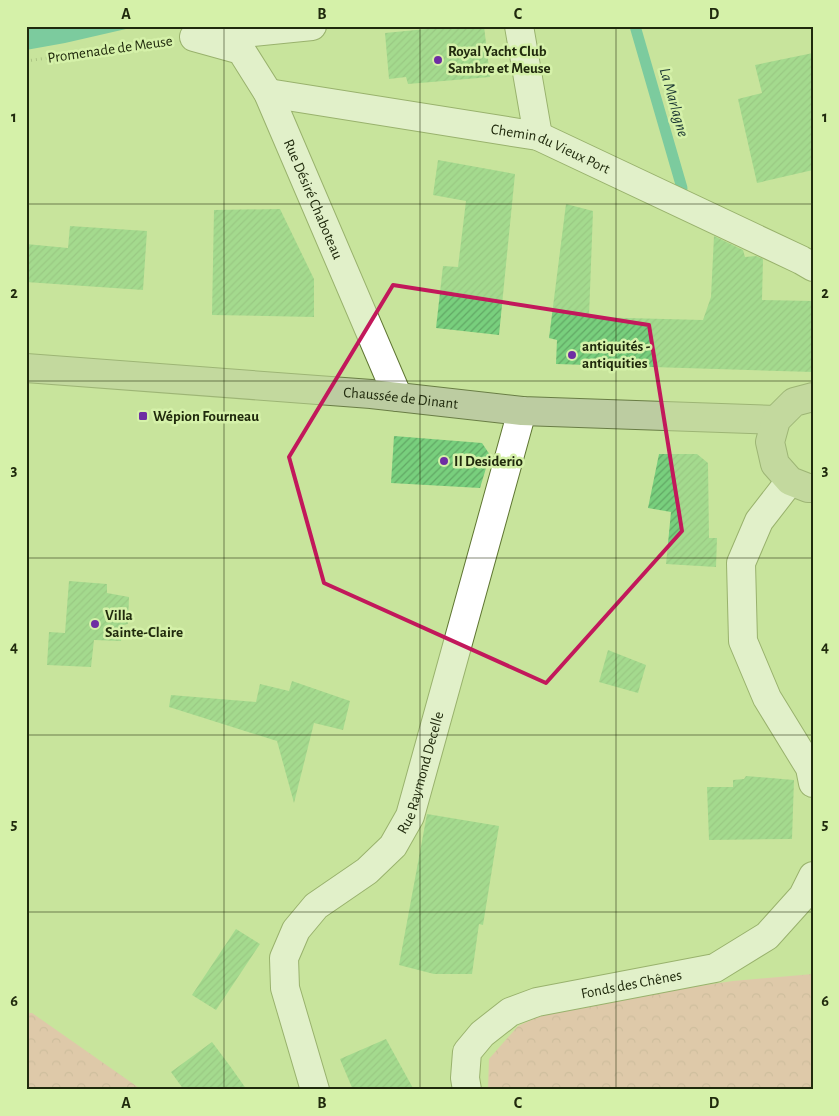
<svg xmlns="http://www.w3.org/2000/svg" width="839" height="1116" font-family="'Alegreya Sans',sans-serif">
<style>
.forest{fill:url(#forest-crowns)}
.water{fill:#1fada1}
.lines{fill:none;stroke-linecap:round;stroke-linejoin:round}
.stream{stroke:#1fada1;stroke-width:11}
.building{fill:url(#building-hatch)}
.minor-casing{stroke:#5f7632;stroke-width:30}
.major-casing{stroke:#697d45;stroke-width:30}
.path{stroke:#899e66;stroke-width:3;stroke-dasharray:1 4;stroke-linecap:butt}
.minor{stroke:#fff;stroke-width:28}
.major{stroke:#bccca1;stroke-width:28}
.marked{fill:none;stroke:#c2185b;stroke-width:4;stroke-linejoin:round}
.grid{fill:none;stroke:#202a0d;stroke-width:1;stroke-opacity:0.55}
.poi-dot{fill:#6e2ea3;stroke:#d5f1a9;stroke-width:2}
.labels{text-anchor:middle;stroke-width:5;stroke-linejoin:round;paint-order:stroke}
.street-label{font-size:15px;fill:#202a0d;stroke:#d5f1a9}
.poi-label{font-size:15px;font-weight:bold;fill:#202a0d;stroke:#d5f1a9;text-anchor:start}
.water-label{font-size:16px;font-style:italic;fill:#1a3633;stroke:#d5f1a9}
.neatline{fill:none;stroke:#202a0d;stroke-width:2}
.grid-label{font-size:16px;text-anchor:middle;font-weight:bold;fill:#202a0d}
</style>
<defs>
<pattern id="forest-crowns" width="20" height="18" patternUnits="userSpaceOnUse" patternTransform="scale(1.25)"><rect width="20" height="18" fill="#f9a8b9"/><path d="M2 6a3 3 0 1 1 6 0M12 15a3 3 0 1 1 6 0" fill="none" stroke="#d5919e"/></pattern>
<pattern id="building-hatch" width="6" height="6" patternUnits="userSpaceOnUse" patternTransform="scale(1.25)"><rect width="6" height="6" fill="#78cf7d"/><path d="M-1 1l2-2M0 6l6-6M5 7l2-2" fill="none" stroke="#62a865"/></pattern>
</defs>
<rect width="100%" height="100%" fill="#c8e49c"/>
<g class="forest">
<path d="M813,974v116h-325l1,-31 29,-33 43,-20 172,-25z"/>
<path d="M26,1013h6l110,77h-116z"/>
</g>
<path class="water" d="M26,26h113l-74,17 -39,7z"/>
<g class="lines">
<path class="stream" d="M635,26l47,162"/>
</g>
<g class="building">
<path d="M457,26h27l6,51 -82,7 -2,-7 -17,2 -4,-46z"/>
<path d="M813,53v117l-56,13 -19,-84 24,-6 -7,-28z"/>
<path d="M438,160l77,14 -16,161 -63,-7 7,-62 15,1 8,-66 -33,-6z"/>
<path d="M566,204l27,7 -4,106 114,3 8,-23 3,-61 29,14 2,7 11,-1 7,3 -1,41 51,1v71l-257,-8 1,-24 -8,-2z"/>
<path d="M280,209l34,70v38l-102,-2 2,-105z"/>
<path d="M70,226l77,5 -4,59 -117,-8v-38l42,4z"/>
<path d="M394,436l88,7 8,12 -10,33 -89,-5z"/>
<path d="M659,454h38l11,9 1,75h8l-1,29 -50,-3 5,-52 -23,-4z"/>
<path d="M69,581l38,3v9l22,4 -1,27 -5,1 -2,16 -27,-1 -3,27 -44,-2 2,-33 16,1z"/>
<path d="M608,650l38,15 -8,28 -39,-11z"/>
<path d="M292,681l58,20 -7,29 -29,-7 -20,80 -17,-62 -108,-34 2,-12 85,7 4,-18 29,7z"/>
<path d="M746,776l48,4 -2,59 -83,1 -2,-53h26v-7l11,-1z"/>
<path d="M427,814l72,12 -16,99 -4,-1 -7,50h-38l-35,-9z"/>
<path d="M236,929l24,15 -44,66 -24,-15z"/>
<path d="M386,1039l28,51h-61l-13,-31z"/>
<path d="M212,1042l18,24 17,24h-63l-13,-18z"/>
</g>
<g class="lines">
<g class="minor-casing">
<g id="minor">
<path d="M519,26l19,110"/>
<path d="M213,36l99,-10"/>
<path id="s1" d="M194,37l47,13 27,43 130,304"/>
<path id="s2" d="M268,93l270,43 263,124 12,7"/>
<path d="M790,481l-31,40 -18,42 2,78 24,57 43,70 3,15"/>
<path id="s3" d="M315,1090l-30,-102 -1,-30 12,-28 20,-24 51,-35 26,-25 17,-30 112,-405"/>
<path id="s4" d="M467,1090l-2,-12 2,-26 15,-18 28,-22 27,-10 178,-34 52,-32 36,-40 10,-20"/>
</g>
</g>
<g class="major-casing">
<g id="major">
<path id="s5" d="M26,368l345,26 151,17 254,9"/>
<path d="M813,397l-19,5 -18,18 -6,22 5,22 15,17 18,7h5"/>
</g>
</g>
<path class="path" d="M26,61l136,-19"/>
<use href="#minor" class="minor"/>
<use href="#major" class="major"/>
</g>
<path d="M0 0H839V1116H0ZM393,285l256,40 33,206 -136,152 -222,-100 -35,-126z" fill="#c8e49c" fill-opacity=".55" fill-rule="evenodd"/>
<path class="marked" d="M393,285l256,40 33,206 -136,152 -222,-100 -35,-126z"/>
<path class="grid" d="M224,26v1064M420,26v1064M616,26v1064M26,204h787M26,381h787M26,558h787M26,735h787M26,912h787"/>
<g class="poi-dot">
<circle cx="438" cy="60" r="5"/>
<circle cx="572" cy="355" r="5"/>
<rect x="138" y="411" width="10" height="10" rx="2.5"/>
<circle cx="444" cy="461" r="5"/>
<circle cx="95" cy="624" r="5"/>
</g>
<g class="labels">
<g class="street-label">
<text transform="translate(110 49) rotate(-8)" y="5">Promenade de Meuse</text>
<text dy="5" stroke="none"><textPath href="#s2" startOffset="289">Chemin du Vieux Port</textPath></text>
<text dy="5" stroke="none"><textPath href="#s1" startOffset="215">Rue Désiré Chaboteau</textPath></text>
<text dy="5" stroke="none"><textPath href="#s5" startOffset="376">Chaussée de Dinant</textPath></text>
<text dy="5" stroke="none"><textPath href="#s3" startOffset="375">Rue Raymond Decelle</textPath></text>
<text dy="5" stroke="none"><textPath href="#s4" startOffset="222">Fonds des Chênes</textPath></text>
</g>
<g class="poi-label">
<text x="448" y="56">Royal Yacht Club<tspan x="448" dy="17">Sambre et Meuse</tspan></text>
<text x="582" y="351">antiquités -<tspan x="582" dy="17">antiquities</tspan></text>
<text x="153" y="421">Wépion Fourneau</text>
<text x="454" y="466">Il Desiderio</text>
<text x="105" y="620">Villa<tspan x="105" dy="17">Sainte-Claire</tspan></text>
</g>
<g class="water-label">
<text transform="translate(675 102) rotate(74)" y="6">La Marlagne</text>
</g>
</g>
<rect width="839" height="1116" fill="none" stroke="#d5f1a9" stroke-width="55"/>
<rect x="28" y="28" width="784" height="1060" class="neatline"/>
<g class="grid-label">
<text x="126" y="19">A</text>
<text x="322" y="19">B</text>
<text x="518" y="19">C</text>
<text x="714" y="19">D</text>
<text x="14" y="122">1</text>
<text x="825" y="122">1</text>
<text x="14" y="298">2</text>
<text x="825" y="298">2</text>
<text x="14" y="475">3</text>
<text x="825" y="475">3</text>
<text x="14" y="652">4</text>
<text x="825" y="652">4</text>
<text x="14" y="829">5</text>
<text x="825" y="829">5</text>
<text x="14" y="1006">6</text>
<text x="825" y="1006">6</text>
<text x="126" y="1108">A</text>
<text x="322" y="1108">B</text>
<text x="518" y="1108">C</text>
<text x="714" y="1108">D</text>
</g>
</svg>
